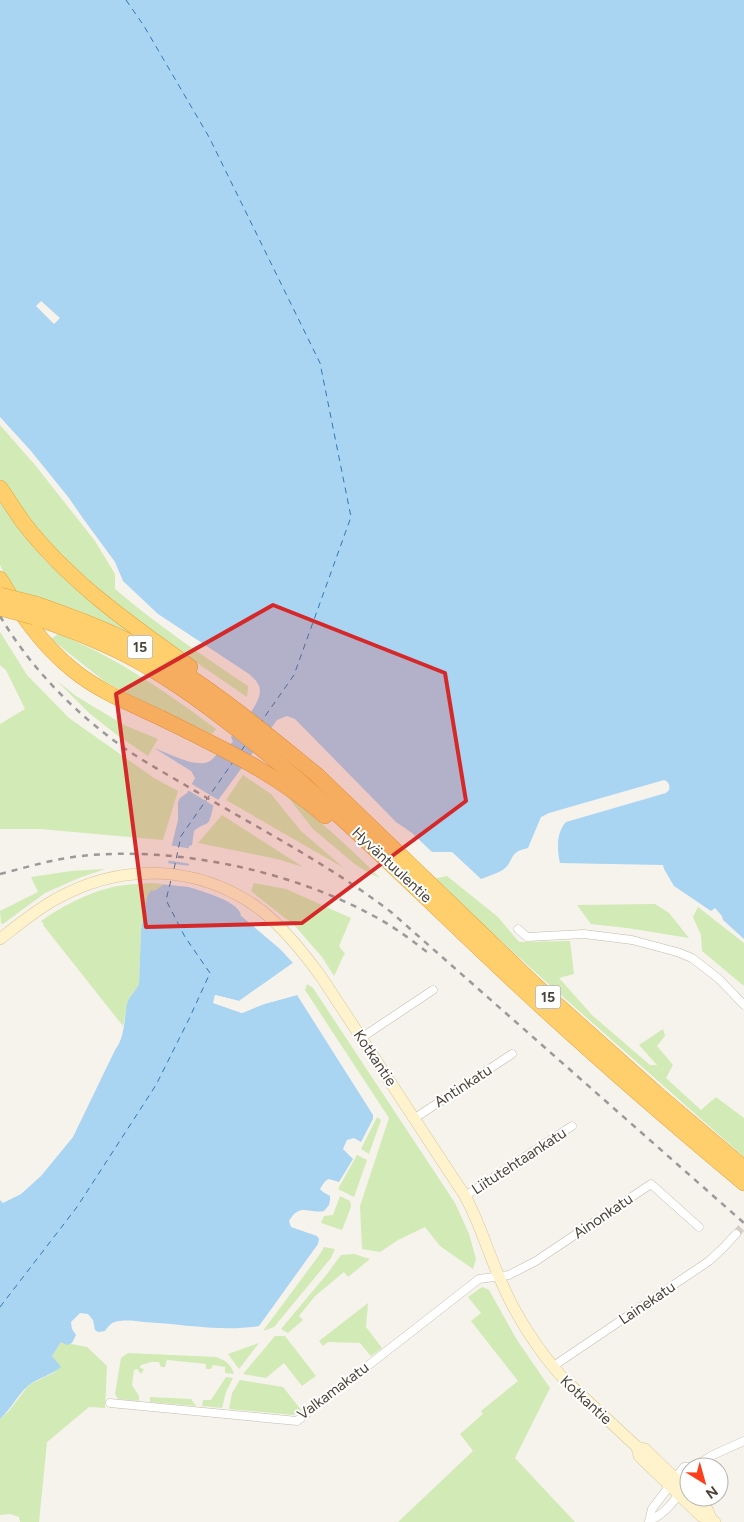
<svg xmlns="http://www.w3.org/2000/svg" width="744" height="1522" font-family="Figtree,sans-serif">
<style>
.green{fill:#d2eab5}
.water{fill:#a9d4f2;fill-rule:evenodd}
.pier{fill:#f6f3ec}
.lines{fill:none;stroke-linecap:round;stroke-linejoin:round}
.ferry{stroke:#2e7ab2;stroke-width:1;stroke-dasharray:6 5;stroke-linecap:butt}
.street-tunnel{stroke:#d4d0c8;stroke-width:8;stroke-dasharray:8 4;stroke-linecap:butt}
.street-casing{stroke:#c2bbae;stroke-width:9}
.secondary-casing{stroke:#d6c79b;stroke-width:12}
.highway-casing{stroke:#e0a43c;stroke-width:16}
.street{stroke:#fff;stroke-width:8}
.secondary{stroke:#fff3cd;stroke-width:11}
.highway{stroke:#ffcf6e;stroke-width:15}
.rail{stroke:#9a9a9a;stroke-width:2.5;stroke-dasharray:6 6;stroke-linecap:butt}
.highway-bridge-casing{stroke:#e0a43c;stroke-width:16;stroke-linecap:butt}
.highway-bridge{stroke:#ffcf6e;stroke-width:15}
.marked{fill:#d62828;fill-opacity:0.2;stroke:#d62828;stroke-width:4;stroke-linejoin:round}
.labels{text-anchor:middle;stroke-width:4;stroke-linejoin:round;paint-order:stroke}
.shield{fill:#fff;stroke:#817c74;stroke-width:1}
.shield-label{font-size:14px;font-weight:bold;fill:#4b4439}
.street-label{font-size:15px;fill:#4b4439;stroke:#fff}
</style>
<rect width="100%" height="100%" fill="#f6f3ec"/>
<g class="green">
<path d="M0,425l35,40 60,76 20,33v15c42,36 87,66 133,97l-1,11 -94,-64 -82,-65 -50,-57 -21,-32z"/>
<path d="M0,501l42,56 29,28 62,49 -57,-24 -64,-20 -12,-25z"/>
<path d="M0,632l27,43 42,43 85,60 24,13 -15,49 -123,-11h-40v-105l25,-15 -19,-39 -6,-5z"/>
<path d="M58,634c55,21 111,60 158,95l-4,5 -76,-36 -32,-17 -53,-42z"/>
<path d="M56,680l20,16 48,29 34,14 -10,17 -31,-21 -28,-22z"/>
<path d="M243,775l28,19 30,37 43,37 -118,-68z"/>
<path d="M284,792c34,27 65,55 96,86l-11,-5 -13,-8 -43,-36z"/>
<path d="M222,815l81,52 -26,-8 -79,-16z"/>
<path d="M105,869l-26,9 -34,15 -42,31 -2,-1 -1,-12 38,-19 -7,-15 40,-6z"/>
<path d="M447,876l51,41 21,25 51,-1 4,33 -15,4 33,37 58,50h7l-18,-20 24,-16 2,7 -8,10 16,19 -7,13 35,32 15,-13 28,21v39l-200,-177 -111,-101z"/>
<path d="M152,883l12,1 -8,6 -6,1 -3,6 -6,33 -2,54c-2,5 -4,6 -7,10 -5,9 -7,22 -9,32l-80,-101 1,-1 -3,-3c20,-14 44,-27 68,-33 14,-4 29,-4 43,-5z"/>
<path d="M254,883l32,6 65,29 -12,28 6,8c-4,4 -7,16 -11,22l-12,-19 -27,-31 -44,-35z"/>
<path d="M655,904l14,9 20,25 -62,-10 -36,-4 -14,-19z"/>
<path d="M698,907l46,36v43l-42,-35 -1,-16 -8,-18z"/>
<path d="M307,984l6,4 142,215 14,31 7,25 -3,10 -33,-23 -15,-19 -27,13 -18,12 -18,-3 -2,-43 29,-88 -84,-128z"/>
<path d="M377,1117l4,3 -12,34 -8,-5z"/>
<path d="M357,1155l10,5 -13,37 -16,-8z"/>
<path d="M340,1196l10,5 1,6 -9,23 -21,-7 3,-7 9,-1z"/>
<path d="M324,1247l11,2 -4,9 -57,69 -11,4 57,-77z"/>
<path d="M354,1254l16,5 -22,18 -4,-5 -29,24 -16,20 4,4 -15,13 -7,-4 46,-55 14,-19z"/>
<path d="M482,1287l7,3 28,50 33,48 -35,70 60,64h-177l75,-71 -13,-17 23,-20 -2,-3 37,-30 -47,-60 10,-8 -13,-16z"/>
<path d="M368,1303l-2,24 16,21 -11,8 -11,-13 -32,-1 -5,4 -4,-5z"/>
<path d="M275,1336h10l31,40 -14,10 -18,-23 -18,15 -23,-4z"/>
<path d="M61,1342l26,5 20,19 -2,42 -16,-1 -42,35 -8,80h-19l-1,-5 -9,-3 -10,1v-96l8,-7 21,-27 26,-13v-11l-3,-5z"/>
<path d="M259,1343l-20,26 -11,-15z"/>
<path d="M128,1353l88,4c9,3 15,7 18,17l-9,-1v-6l-12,-2 -2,4h-5v-5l-39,-4 -2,7h-4l-2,-5h-8l-10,3 -1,3 4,1 -3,5 -4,-5 -3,1 -2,15 7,11v5l-21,-2 -3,-5 6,-36z"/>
<path d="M226,1377l7,1 -7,14 -4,16 -20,-2 1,-6h8z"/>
<path d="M240,1380l43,7 19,24 -8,4 -65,-6 3,-16z"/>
<path d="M150,1397l41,2 5,7 -46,-4z"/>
</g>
<path class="water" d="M0,0h744v939l-21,-19 -1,-4 -7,-8 -4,3 -37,-25 -10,-17 -1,-4 -103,-2c-3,-14 -4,-30 6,-41l100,-29 3,-3c1,-5 0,-8 -5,-10l-115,33 -8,4 -13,31c-20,4 -13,12 -24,21 -7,5 -16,7 -23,10l-29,-27h-20l-20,-19 -16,-11 -101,-103 -8,-3 -10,4 -64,87c-5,24 -5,12 -19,24l-2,14 -3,1 -1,16 1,2 -4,22c13,4 51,14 56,28l-1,1 40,34 13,14 -54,38 -24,-6 -1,8 28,10 22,-9 33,-9 76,120v4l-12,23 -7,-4 -7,2 -4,9 10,10 -14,23 -10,-3c-5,2 -6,6 -9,10l3,3 7,4v4l-1,5 -5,6c-16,3 -24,-9 -35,10l2,6 26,9 2,3 -1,5 -59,82c-37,6 -77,-2 -115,-4 -8,-1 -16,-2 -24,-1 -7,0 -11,4 -15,10l-7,1 -3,-2 -2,-10 -5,-6 -8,-1 -9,9 1,7 4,6 -4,8 -5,2 -6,-3 -9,14 9,11c-10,8 -22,11 -32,18 -11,9 -18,24 -29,34v-219l3,3 18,-9 20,-18 32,-39 42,-87c10,-13 9,-30 12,-46 2,-8 9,-13 12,-20l2,-54 6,-33 3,-6 6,-1 8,-6 8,-40 6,-24v-18l2,-4 7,-5 8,-15 -4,-7 -37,-23c14,5 43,21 56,13 6,-4 11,-13 16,-18l3,2 4,-3 -2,-5c8,-11 34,-36 28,-51 -2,-5 -6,-8 -10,-12l-91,-60 -35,-33 -8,-19 -33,-45 -13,-19 -38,-47 -31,-34zM41,301l19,17 -6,6 -18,-18z"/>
<g class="pier">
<path d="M190,783l30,18 -4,6 -30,-18z"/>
<path d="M169,845l23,4 -2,13 1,2 -25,-4z"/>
<path d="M166,863l25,3 -3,19h2l-1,2 -29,-3 2,-1z"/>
<path d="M293,963v3l-53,38 -23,-6 -1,3 25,9 23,-9 32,-9 1,3 -33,9 -22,9 -29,-10 2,-8 24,6z"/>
</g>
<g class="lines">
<g class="ferry">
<path d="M126,0l18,26 65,111 111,226 31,154 -57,158 -33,47"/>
<path d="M241,751l5,-7"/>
<path d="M174,869l7,-33 52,-74"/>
<path d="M0,1307l77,-100 79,-122 33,-66 21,-46 -25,-36 -19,-37 5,-20"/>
</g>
<path class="street-tunnel" d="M736,1234l8,-9"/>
<g class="street-casing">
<g id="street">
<path d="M518,929l9,8 57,-3 48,6 45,12 15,6 27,21 25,26"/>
<path d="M361,1038l72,-48"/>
<path d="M415,1118l97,-64"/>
<path d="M465,1196l107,-70"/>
<path d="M552,1367l157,-106 14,-13 13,-14"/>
<path d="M110,1403l187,18 182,-142 30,-4 27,-14 115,-77 48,43"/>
<path d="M650,1520c18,-7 28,-25 39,-40"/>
<path d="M649,1522l3,-13 3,-4 29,-38 11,-1 18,-11 31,-14"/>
</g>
</g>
<g class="secondary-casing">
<g id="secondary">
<path d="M0,939c18,-14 36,-29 56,-40 66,-37 143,-35 205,11 24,19 43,43 61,68l143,218c15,27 23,57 36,85 13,32 38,71 62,97l74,69 8,2 44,43"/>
<path d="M637,1447l2,9 62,60 10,3"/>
<path d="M694,1497l13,12 4,10 4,3"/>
</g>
</g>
<g class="highway-casing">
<g id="highway">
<path d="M0,488c8,11 15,23 23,34 45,59 108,103 167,145"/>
<path d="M0,579c20,34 42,66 73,91 27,22 59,34 90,49 57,28 114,55 162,97"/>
<path d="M36,604c40,14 78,28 115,49 60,34 113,79 166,122l217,209 122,109 88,75"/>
<path d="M34,617c39,14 78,28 114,50 31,18 61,40 90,63 87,68 165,146 245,222 84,80 172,157 261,231"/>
</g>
</g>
<use href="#street" class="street"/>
<use href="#secondary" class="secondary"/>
<use href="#highway" class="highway"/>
<g class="rail">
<path d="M0,616c30,51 73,95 120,129 21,15 43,27 65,40 69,41 142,78 206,127l353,311"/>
<path d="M0,874c27,-7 54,-15 81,-18 93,-10 207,14 289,58 20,10 39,24 57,38"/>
</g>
<g class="highway-bridge-casing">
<g id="highway-bridge">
<path d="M0,595l36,9"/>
<path d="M0,608l34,9"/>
</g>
</g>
<use href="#highway-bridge" class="highway-bridge"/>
</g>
<path class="marked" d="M273,605l172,68 21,128 -164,122 -156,4 -30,-233z"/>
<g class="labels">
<g class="shield">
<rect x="127.5" y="635.5" width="25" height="23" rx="4"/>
<rect x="535.5" y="985.5" width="25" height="23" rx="4"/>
</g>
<g class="shield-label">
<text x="140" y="652">15</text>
<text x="548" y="1002">15</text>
</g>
<g class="street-label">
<text transform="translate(392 865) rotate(43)" y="5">Hyväntuulentie</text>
<text transform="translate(375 1058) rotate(56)" y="5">Kotkantie</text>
<text transform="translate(463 1086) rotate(-33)" y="5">Antinkatu</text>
<text transform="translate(519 1161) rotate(-33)" y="5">Liitutehtaankatu</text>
<text transform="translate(603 1216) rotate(-34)" y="5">Ainonkatu</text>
<text transform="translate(647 1303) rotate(-34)" y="5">Lainekatu</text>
<text transform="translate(333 1391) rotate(-37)" y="5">Valkamakatu</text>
<text transform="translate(586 1400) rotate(43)" y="5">Kotkantie</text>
</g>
</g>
<g transform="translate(704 1482) rotate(143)"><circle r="24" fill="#ffffff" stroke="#b7b4b0"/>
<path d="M0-4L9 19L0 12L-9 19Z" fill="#fc3f1d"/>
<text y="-8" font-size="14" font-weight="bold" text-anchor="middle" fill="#4b4439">N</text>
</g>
</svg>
